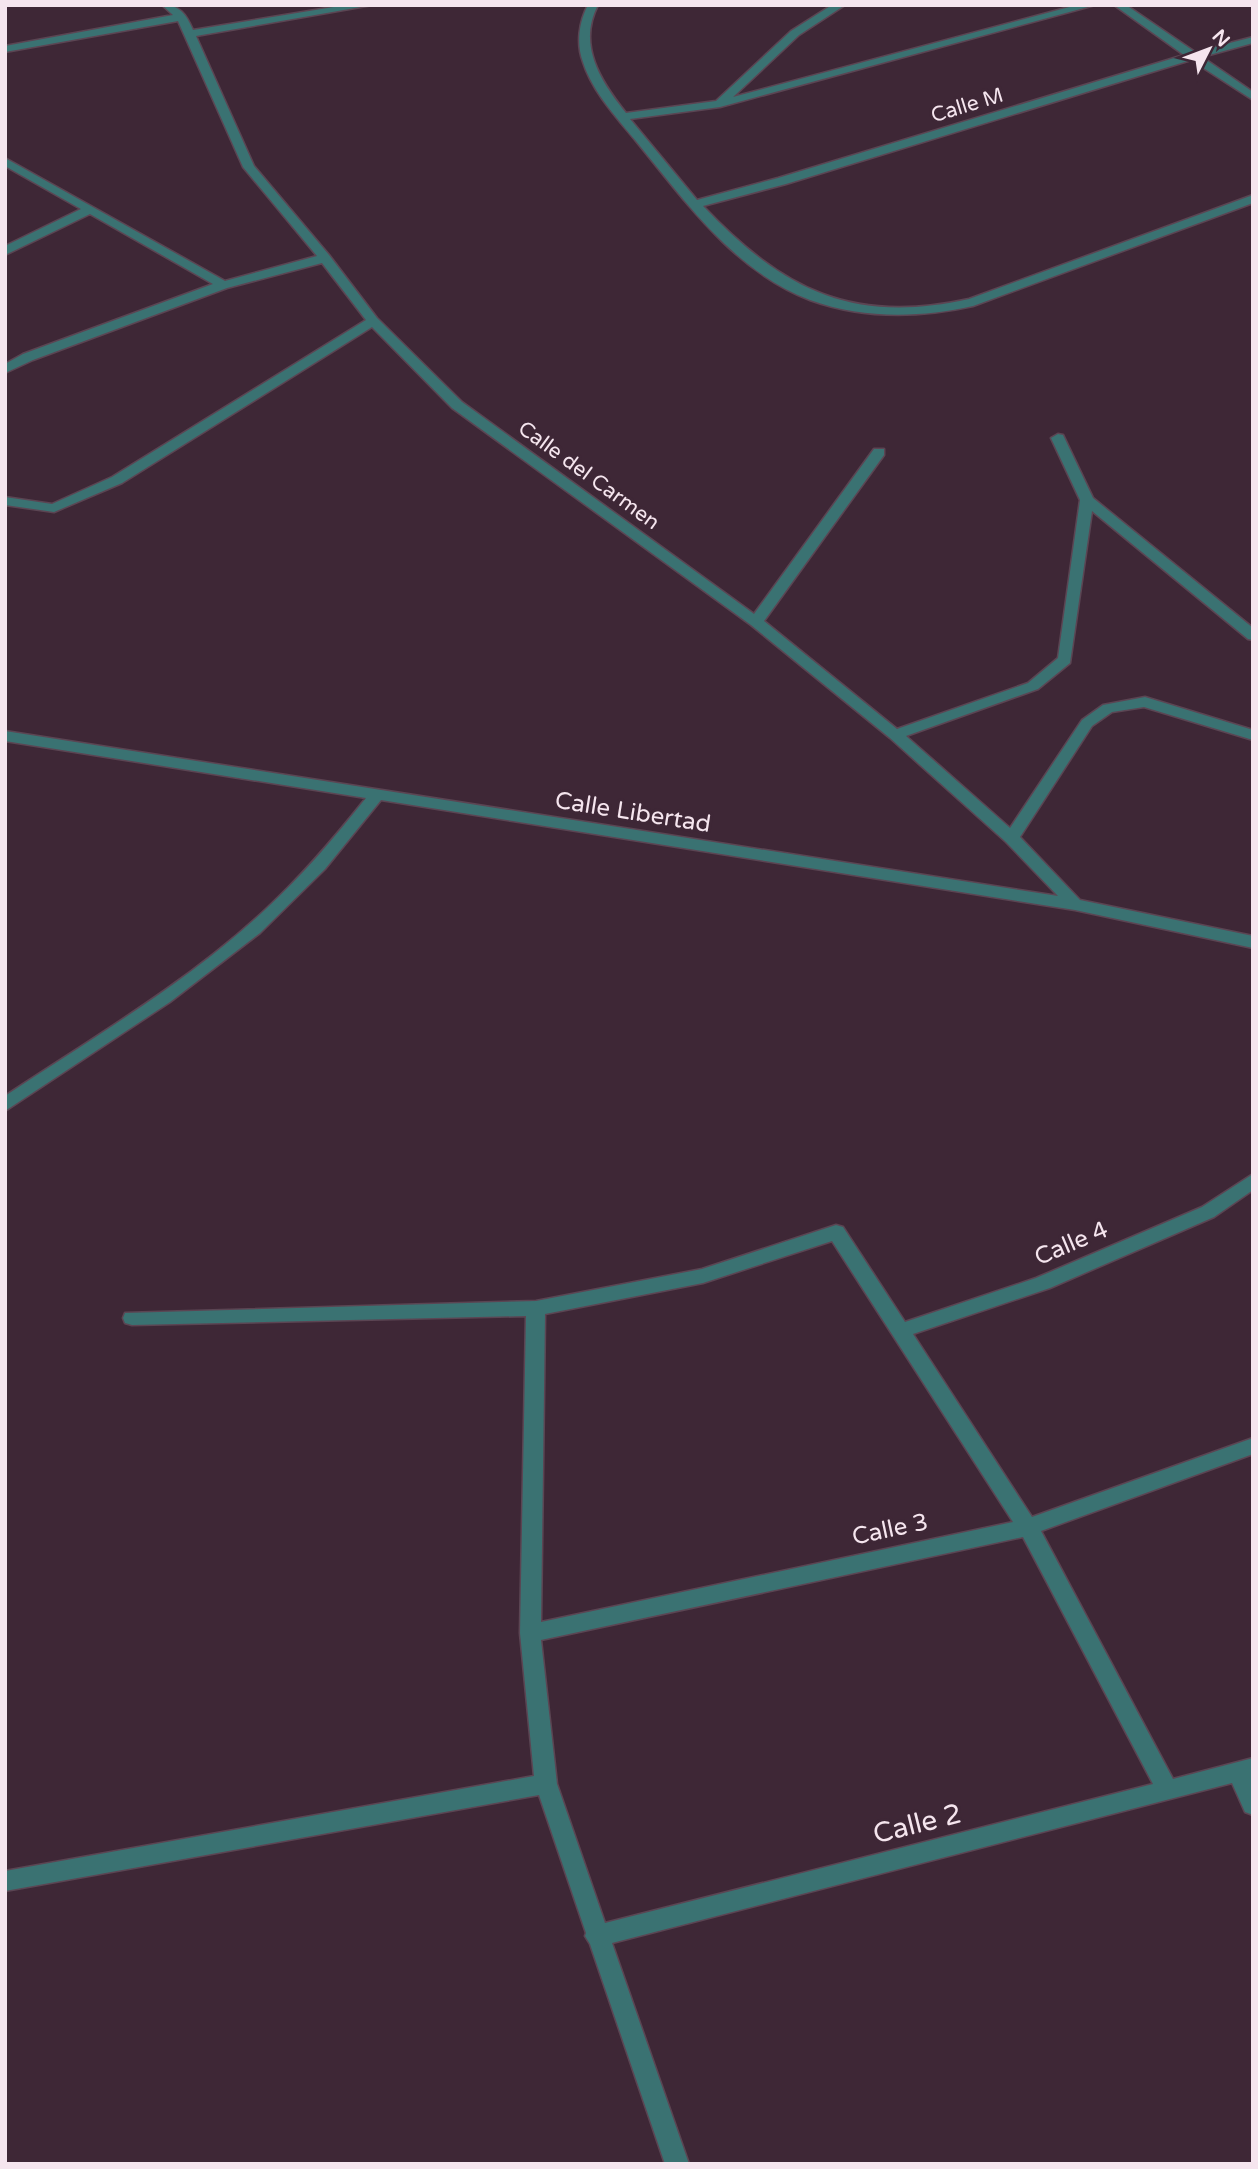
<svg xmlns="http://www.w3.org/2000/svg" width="1258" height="2169" font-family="'Varela Round',sans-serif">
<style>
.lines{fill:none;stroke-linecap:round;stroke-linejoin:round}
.street-casing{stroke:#5b4553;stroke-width:3}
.street{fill:#3a7272;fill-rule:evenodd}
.labels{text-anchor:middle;stroke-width:6;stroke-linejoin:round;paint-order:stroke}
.far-street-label{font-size:21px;fill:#f5e5ee;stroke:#3e2736}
.street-label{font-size:24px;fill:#f5e5ee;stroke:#3e2736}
.near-street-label{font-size:28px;fill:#f5e5ee;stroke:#3e2736}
</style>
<rect width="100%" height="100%" fill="#3e2736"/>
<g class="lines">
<g class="street-casing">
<g id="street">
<path d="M162,5c18,0 24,9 31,25l153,-25h26l-176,31 58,130 75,89 48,63 85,84 292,212 120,-165h10v6l-120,166 133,108 131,-46 30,-25 22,-158 -29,-62 7,-4 5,1 30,63 160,130v12l-5,-1 -156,-128 -22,152 -32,26 -132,47 104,92 72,-108 21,-15 42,-8 108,33v10l-109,-33 -32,5 -20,14 -72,111 60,63 173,36v12l-178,-38 -694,-110 -56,69 -65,64 -90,69 -165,109v-15c89,-59 183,-114 261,-187 37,-34 69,-72 100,-111l-361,-57v-10l1053,165 -52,-54 -116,-104 -139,-113 -299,-217 -80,-81 -250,156 -68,29 -49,-7v-8l47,7 60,-27 254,-157 -44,-57 -95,25 -194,72 -28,13v-9l18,-10 190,-70 -123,-70 -85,41v-9l76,-37 -76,-43v-8l220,123 92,-25 -74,-89 -65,-146 -173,31v-6l168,-31z"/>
<path d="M588,5h10c-21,40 3,77 28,108l90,-12 75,-70 41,-26h13l-46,30 -66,62 344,-92h18l-375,102 -90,12 67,81 81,-22 406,-123 -70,-50h12l69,47 58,-15v6l-51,14 51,35v8l-62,-40 -405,124 -83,22c80,84 149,119 266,93l284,-104v8l-280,103c-54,12 -110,13 -163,-6 -76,-29 -125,-99 -174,-159 -19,-23 -44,-50 -53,-79 -7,-18 -4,-40 5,-57z"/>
<path d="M1253,1174v16l-39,27 -164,71 -137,46 119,183 221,-79v16l-212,77 132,248 80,-21v57l-8,-3 -13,-29 -620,160 77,221h-24l-75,-220 -5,-8 1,-3 -47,-138 -534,96v-20l529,-95 -14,-143 6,-317 -394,9 -7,-2 -2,-5 2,-5 411,-12 166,-32 134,-44 7,2 62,95 131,-44 166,-71zM832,1241l181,281 -472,100 4,-308 158,-31zM1023,1537l130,247 -548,139 -48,-139 -16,-144z"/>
</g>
</g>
<use href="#street" class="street"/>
</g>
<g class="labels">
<g class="far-street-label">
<text transform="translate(967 105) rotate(-17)" y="7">Calle M</text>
<text transform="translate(589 475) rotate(36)" y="7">Calle del Carmen</text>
</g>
<g class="street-label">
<text transform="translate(633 812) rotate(9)" y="8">Calle Libertad</text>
<text transform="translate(1071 1243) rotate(-23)" y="8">Calle 4</text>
<text transform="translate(890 1529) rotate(-12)" y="8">Calle 3</text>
</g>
<g class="near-street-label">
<text transform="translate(917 1823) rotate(-14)" y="10">Calle 2</text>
</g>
</g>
<rect width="1258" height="2169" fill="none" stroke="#f5e5ee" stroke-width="14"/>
<g transform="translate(1209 49) rotate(48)" stroke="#3e2736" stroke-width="5" paint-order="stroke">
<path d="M0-5L12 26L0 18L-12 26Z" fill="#f5e5ee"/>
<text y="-10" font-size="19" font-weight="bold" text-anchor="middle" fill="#f5e5ee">N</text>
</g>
</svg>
